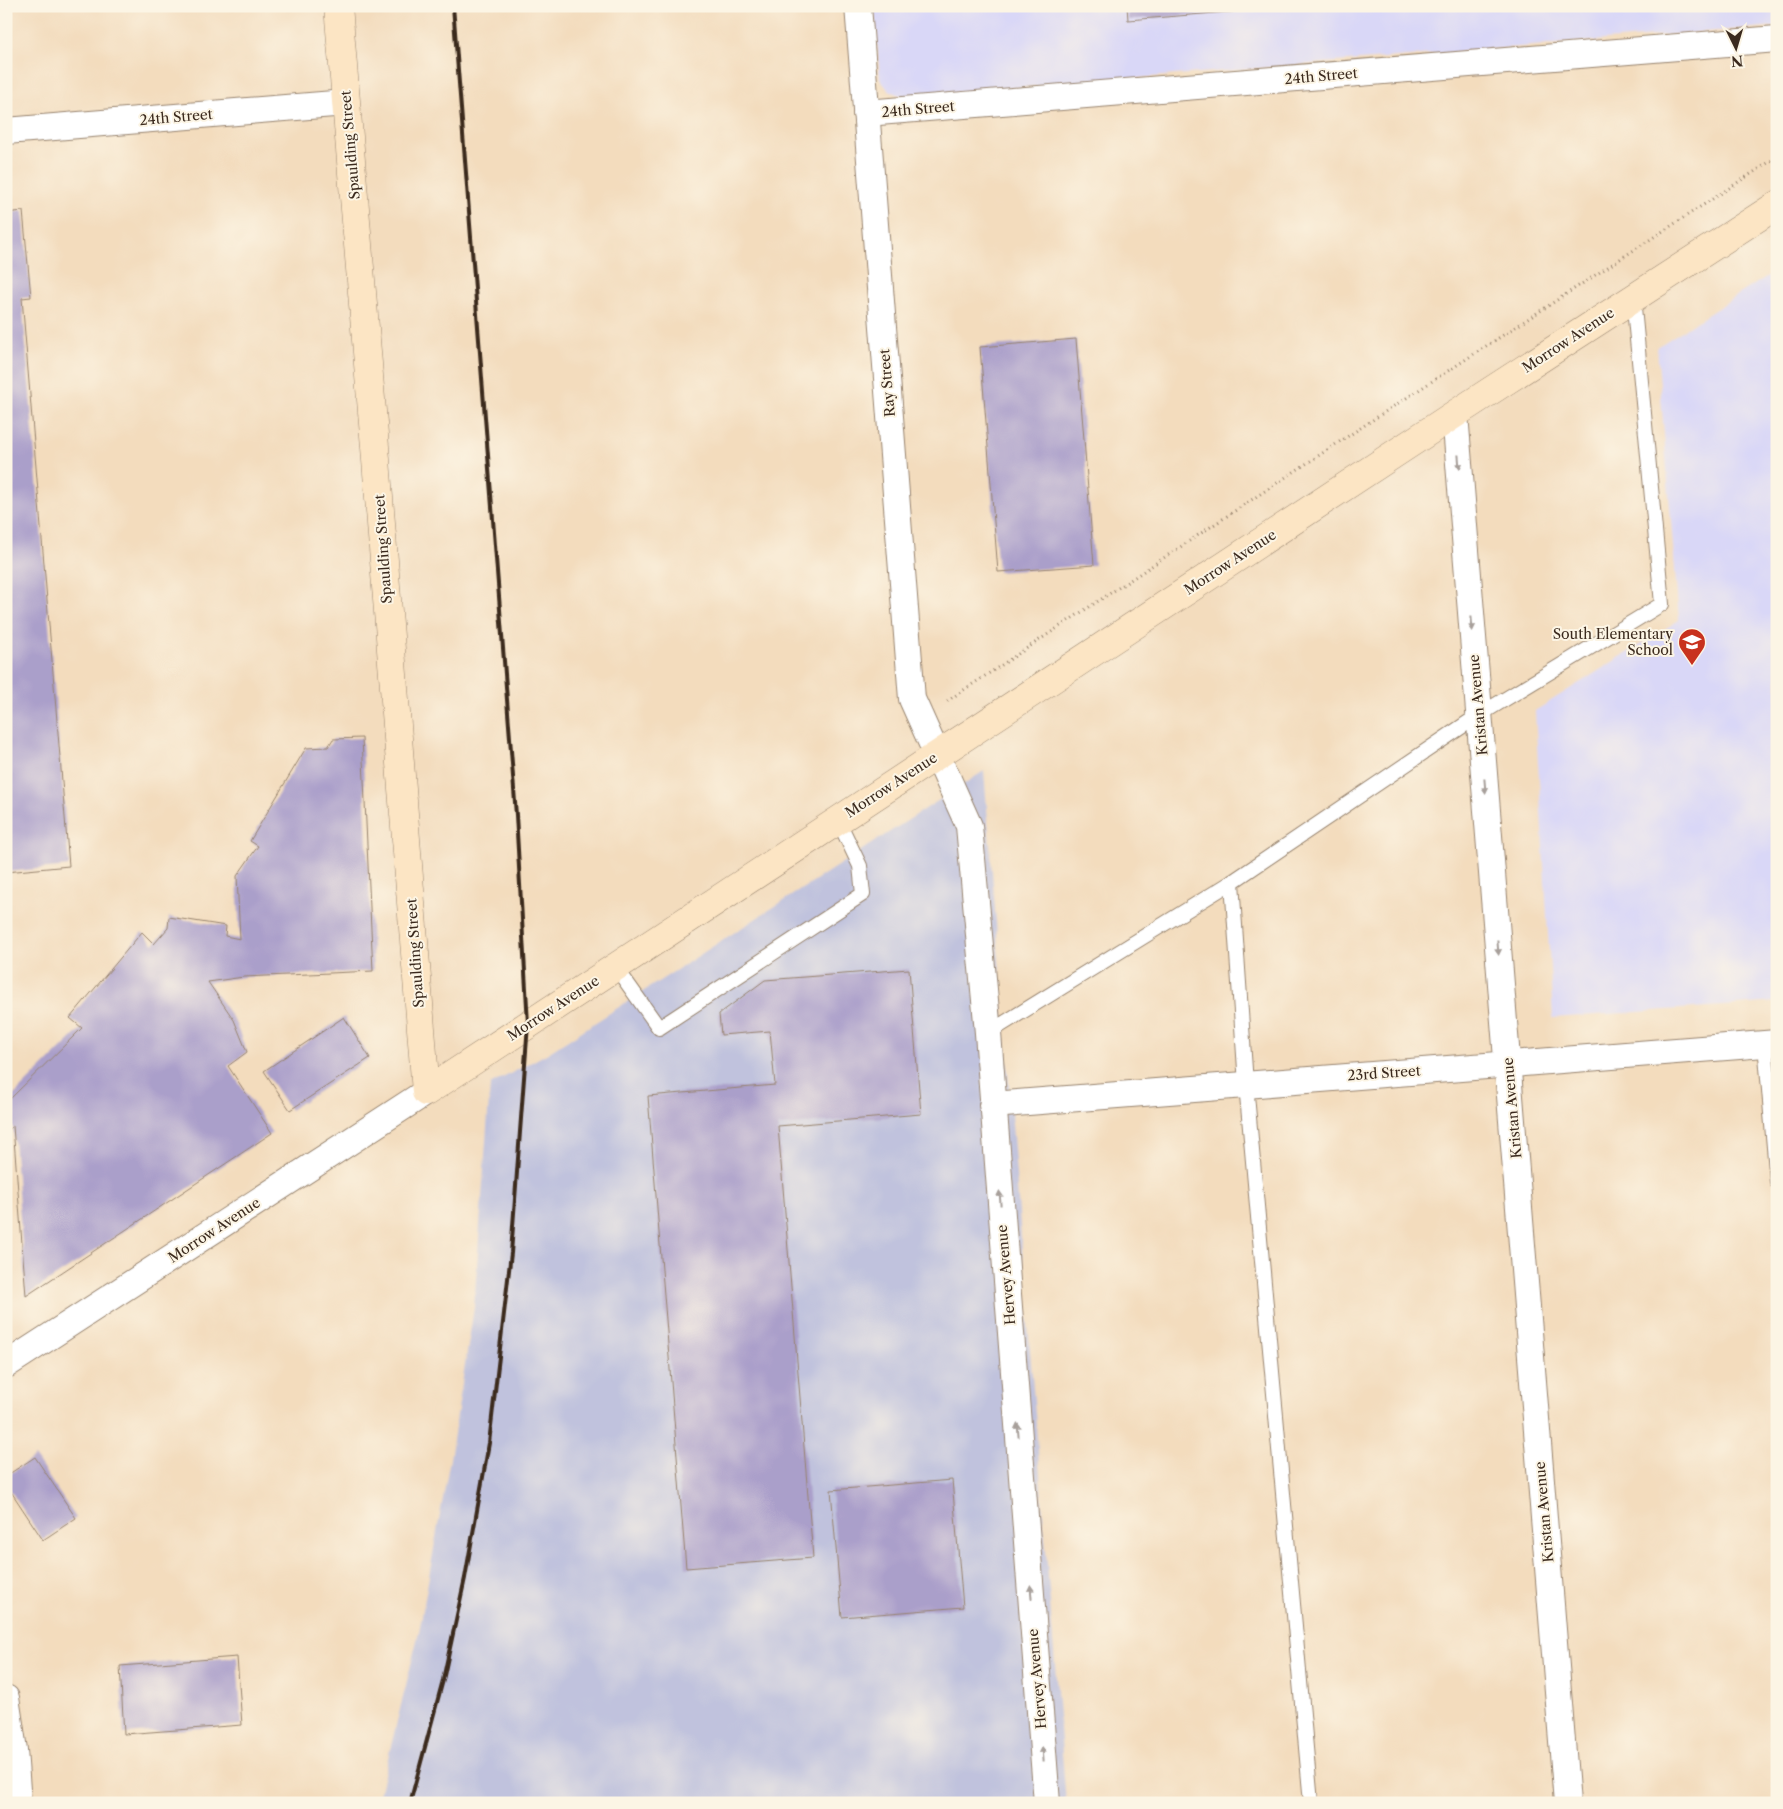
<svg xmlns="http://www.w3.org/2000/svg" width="1783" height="1809" font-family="'Libre Caslon Text',serif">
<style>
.built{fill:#d9d7f7}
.industrial{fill:#c0c2dd}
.building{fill:#aa9fca}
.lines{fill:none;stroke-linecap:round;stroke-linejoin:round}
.lane-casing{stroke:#97836e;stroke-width:16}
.street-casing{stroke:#97836e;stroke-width:28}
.secondary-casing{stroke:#97836e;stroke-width:29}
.path{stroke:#97836e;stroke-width:3;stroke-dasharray:1 4;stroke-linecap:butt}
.lane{stroke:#fff;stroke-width:14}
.street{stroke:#fff;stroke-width:26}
.secondary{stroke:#fce5c4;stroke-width:28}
.rail{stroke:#3b2a1e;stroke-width:4}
.oneway{fill:#a79f9a}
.labels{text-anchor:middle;stroke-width:4;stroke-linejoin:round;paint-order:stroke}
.street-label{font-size:14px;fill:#3b2a1e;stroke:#fcf5e5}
.poi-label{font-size:14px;fill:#3b2a1e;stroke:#fcf5e5;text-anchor:end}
</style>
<rect width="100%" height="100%" fill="#fcf5e5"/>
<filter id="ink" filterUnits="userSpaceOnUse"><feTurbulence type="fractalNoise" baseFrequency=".02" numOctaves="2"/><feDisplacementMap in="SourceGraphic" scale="10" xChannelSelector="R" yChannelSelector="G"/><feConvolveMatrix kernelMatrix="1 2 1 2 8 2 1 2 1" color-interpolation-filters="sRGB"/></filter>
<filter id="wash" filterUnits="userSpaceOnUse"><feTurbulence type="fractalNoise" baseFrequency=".0096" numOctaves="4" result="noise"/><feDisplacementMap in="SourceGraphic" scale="20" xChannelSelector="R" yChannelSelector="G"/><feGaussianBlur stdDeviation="1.12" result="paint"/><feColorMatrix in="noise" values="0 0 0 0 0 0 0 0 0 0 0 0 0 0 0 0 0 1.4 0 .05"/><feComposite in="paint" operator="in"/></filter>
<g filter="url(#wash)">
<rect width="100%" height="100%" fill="#f3dcbd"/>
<g class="built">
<path d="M874,6h903v20l-872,71 -16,-6 -9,-12z"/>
<path d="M1777,270v732l-224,16 -18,-307 144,-91 -22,-273z"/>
</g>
<path class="industrial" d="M984,771l82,1032h-689l42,-171 31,-173 24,-151 16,-223 58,-32z"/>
<g id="blocks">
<g class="building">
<path d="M1127,6h151v2l-150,12z"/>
<path d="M23,211l8,86 -9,1 47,568 -63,6v-659z"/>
<path d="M1076,339l18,226 -96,7 -18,-225z"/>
<path d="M362,738l11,233 -129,6 -36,5 26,38 13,32 -19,14 44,67 -246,163 -13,-170 -7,5v-28l76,-75 -12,-10 72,-86 12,12 14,-16 1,-11 57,9 -1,10 15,3 -3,-63 21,-30 -8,-5 56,-93 22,-1 5,-8z"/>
<path d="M909,969l12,145 -143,12 35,432 -127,10 -38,-472 127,-11 -5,-54 -49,4 -2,-21 46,-34z"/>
<path d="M344,1017l26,41 -80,52 -26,-39z"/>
<path d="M35,1457l41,61 -33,22 -37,-56v-8z"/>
<path d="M952,1480l11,127 -121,10 -11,-127z"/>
<path d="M237,1657l5,68 -118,9 -4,-68z"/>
</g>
</g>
</g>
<g filter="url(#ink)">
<use href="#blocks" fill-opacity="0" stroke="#97836e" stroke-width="1"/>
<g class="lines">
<g class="lane-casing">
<g id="lane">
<path d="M1232,882l14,202 65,719"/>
<path d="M615,966l44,62 204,-134 -3,-28 -22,-46"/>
<path d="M988,1033l244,-151 247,-167 183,-111 -29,-307"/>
<path d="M1765,1044l12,138"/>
</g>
</g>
<g class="street-casing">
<g id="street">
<path d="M858,6l54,693 57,127 19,207 59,770"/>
<path d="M866,113l911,-74"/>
<path d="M6,131l340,-28"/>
<path d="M1455,414l112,1389"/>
<path d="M992,1105l785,-62"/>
<path d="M6,1365l420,-273"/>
<path d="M6,1698l8,52 4,53"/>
</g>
</g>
<g class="secondary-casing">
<path id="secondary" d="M338,6l37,441 51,645 1029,-678 322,-209"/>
</g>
<path class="path" d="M947,701l427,-282 403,-262"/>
<use href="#lane" class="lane"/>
<use href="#street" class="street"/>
<use href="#secondary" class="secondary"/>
<path class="rail" d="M410,1803l33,-123 22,-102 24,-135 22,-190 17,-229 -12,-209 -63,-809"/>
</g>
<defs><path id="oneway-solid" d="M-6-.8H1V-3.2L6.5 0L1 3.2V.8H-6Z" transform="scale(1.25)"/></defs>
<g class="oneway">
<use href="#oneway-solid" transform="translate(1459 462) rotate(85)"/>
<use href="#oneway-solid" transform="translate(1472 624) rotate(85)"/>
<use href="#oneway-solid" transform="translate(1485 786) rotate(85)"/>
<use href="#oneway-solid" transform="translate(1498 948) rotate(85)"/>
<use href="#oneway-solid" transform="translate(1000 1198) rotate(-95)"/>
<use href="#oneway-solid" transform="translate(1018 1430) rotate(-95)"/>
<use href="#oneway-solid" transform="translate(1031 1592) rotate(-95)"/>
<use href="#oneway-solid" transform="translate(1043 1754) rotate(-95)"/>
</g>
</g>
<defs>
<g id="school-pin" transform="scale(1.4375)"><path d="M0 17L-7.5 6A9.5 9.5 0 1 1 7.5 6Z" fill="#c8321e" stroke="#fcf5e5"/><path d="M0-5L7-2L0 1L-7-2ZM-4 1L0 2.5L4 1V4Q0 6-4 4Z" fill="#fff"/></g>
</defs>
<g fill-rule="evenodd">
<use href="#school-pin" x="1692" y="642"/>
</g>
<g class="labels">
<g class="street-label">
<text transform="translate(1321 76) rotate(-5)" y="5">24th Street</text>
<text transform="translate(918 109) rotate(-5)" y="5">24th Street</text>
<text transform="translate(176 117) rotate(-5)" y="5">24th Street</text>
<text transform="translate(350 145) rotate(-95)" y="5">Spaulding Street</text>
<text transform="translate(1568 340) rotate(-33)" y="5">Morrow Avenue</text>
<text transform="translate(887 383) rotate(-95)" y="5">Ray Street</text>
<text transform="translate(383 549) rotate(-94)" y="5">Spaulding Street</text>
<text transform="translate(1230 562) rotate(-33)" y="5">Morrow Avenue</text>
<text transform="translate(1478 705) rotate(-95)" y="5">Kristan Avenue</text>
<text transform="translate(891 785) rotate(-33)" y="5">Morrow Avenue</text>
<text transform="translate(415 953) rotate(-94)" y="5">Spaulding Street</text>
<text transform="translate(553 1008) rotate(-33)" y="5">Morrow Avenue</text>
<text transform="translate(1384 1073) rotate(-4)" y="5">23rd Street</text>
<text transform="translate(1512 1108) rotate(-95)" y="5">Kristan Avenue</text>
<text transform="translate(214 1230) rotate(-33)" y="5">Morrow Avenue</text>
<text transform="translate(1006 1275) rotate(-95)" y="5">Hervey Avenue</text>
<text transform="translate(1544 1512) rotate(-95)" y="5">Kristan Avenue</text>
<text transform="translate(1037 1679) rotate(-95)" y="5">Hervey Avenue</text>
</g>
<g class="poi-label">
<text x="1673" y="639">South Elementary<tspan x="1673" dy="16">School</tspan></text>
</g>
</g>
<rect width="1783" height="1809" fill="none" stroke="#fcf5e5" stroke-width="25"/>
<g transform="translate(1736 48) rotate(175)" stroke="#fcf5e5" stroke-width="4" paint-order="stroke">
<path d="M0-4L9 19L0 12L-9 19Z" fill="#3b2a1e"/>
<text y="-8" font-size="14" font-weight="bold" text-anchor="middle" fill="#3b2a1e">N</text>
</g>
</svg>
